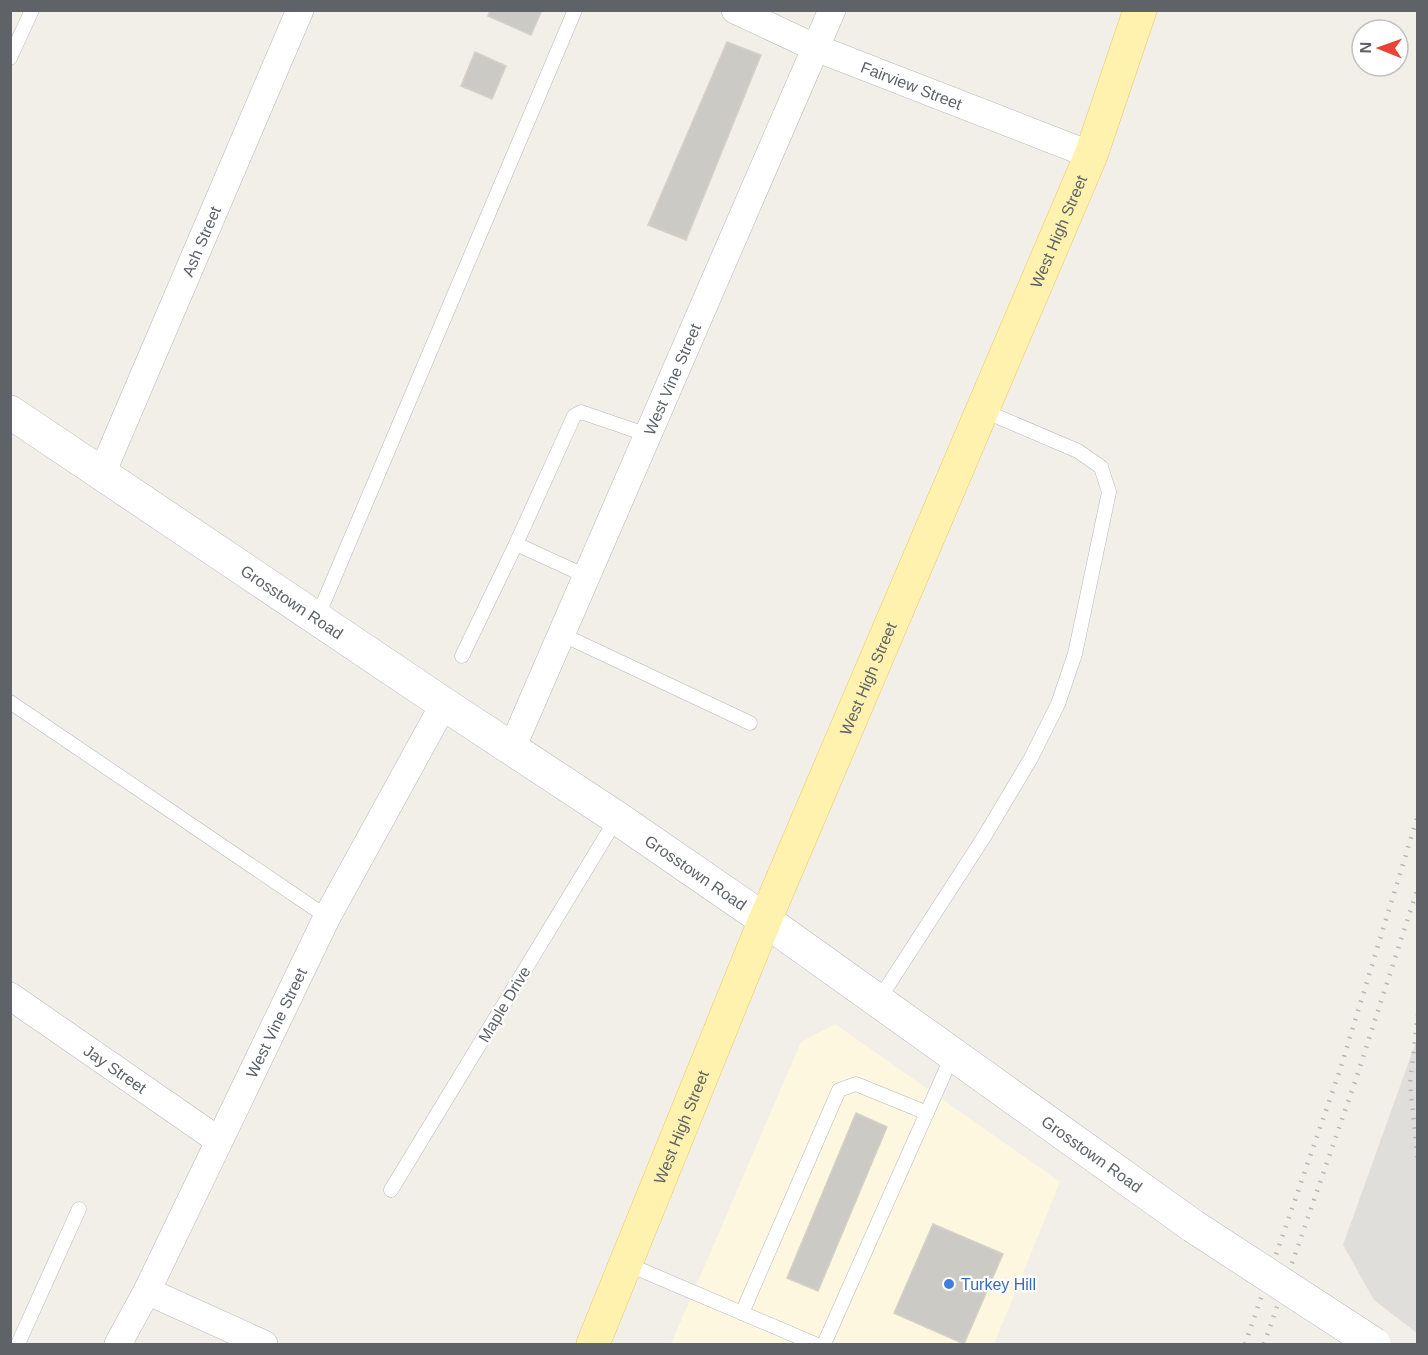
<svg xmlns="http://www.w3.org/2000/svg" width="1428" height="1355" font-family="Arial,sans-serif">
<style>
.commercial{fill:#fef7e0}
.industrial{fill:#e0deda}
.building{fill:#cccac5;stroke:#d6d1c6;stroke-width:1.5}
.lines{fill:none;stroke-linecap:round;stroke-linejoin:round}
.service-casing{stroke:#b5b8bc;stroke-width:15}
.minor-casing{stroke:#b5b8bc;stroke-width:28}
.tertiary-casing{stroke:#b5b8bc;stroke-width:34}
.primary-casing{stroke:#f2c960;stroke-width:34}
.service{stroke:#fff;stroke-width:14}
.minor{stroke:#fff;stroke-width:27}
.tertiary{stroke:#fff;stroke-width:33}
.primary{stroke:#fff2af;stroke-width:33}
.rail{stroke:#b6b7b8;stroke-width:4.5;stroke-dasharray:1.5 8;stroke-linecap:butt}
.tertiary-bridge-casing{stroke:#b5b8bc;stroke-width:34;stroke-linecap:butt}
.tertiary-bridge{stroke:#fff;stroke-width:33}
.shop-dot{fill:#3f7fe0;stroke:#fff;stroke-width:2}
.labels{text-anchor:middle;stroke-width:4.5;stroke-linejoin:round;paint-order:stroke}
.street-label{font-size:16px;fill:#5f6368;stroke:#fff}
.shop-label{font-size:16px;fill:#366cbe;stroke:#fff;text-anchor:start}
</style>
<rect width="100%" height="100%" fill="#f1efe8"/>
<path class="commercial" d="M835,1024l225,158 -66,162h-323l130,-302z"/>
<path class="industrial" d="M1417,1039l1,294h-1l-43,-33 -31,-55z"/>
<g class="building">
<path d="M490,10h52l-11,25 -43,-19z"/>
<path d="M727,42l34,13 -75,185 -38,-15z"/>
<path d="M475,52l31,14 -14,33 -31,-13z"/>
<path d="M856,1113l31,14 -69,164 -31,-13z"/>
<path d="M933,1224l70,30 -39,90 -70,-31z"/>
</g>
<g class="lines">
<g class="service-casing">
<g id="service">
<path d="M10,58l22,-48"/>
<path d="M516,544l58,-128 7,-4 67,23"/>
<path d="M317,618l258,-608"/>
<path d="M561,634l189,89"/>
<path d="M462,656l54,-112 70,32"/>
<path d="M10,702l317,215"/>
<path d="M878,1001l106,-164 47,-79 27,-54 17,-50 34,-162 -8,-25 -23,-16 -96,-41"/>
<path d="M391,1190l226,-372"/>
<path d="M627,1264l188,80"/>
<path d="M742,1313l97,-223 17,-6 71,29"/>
<path d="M18,1344l61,-135"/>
<path d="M824,1344l129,-290"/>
</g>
</g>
<g class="minor-casing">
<g id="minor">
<path id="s1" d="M735,10l81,38 275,107"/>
<path id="s2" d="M102,473l198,-463"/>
<path id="s3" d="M512,748l320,-738"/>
<path id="s4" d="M10,996l208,144"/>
<path d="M147,1291l117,53"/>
<path id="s5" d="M118,1344l29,-53 180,-374 117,-213"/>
</g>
</g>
<g class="tertiary-casing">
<g id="tertiary">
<path id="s6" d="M10,412l434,292 173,114 148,102 428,306"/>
</g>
</g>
<g class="primary-casing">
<g id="primary">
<path id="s7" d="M593,1344l172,-424 326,-765 49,-145"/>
</g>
</g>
<use href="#service" class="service"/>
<use href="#minor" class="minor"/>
<use href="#tertiary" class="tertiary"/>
<use href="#primary" class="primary"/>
<g class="rail">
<path d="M1418,1014l-8,69 8,79"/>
<path d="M1245,1344l94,-271 79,-258"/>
<path d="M1264,1344l92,-265 62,-192"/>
</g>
<g class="tertiary-bridge-casing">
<path id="tertiary-bridge" d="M1193,1226l181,118"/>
</g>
<use href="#tertiary-bridge" class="tertiary-bridge"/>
</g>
<circle class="shop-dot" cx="949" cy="1284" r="6"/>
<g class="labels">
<g class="street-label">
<text dy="6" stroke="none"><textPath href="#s1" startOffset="192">Fairview Street</textPath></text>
<text dy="6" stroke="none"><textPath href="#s7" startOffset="1206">West High Street</textPath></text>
<text dy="6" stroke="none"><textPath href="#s2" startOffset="252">Ash Street</textPath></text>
<text dy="6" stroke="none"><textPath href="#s3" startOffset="402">West Vine Street</textPath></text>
<text dy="6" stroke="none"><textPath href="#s6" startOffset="340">Grosstown Road</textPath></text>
<text dy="6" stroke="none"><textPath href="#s7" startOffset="720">West High Street</textPath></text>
<text dy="6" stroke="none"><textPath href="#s6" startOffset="826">Grosstown Road</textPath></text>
<text transform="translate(504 1004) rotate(-59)" y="6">Maple Drive</text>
<text dy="6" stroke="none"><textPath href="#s5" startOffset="358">West Vine Street</textPath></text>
<text dy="6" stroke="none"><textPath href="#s4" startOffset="128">Jay Street</textPath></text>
<text dy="6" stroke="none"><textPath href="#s7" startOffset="234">West High Street</textPath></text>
<text dy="6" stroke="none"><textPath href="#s6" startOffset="1312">Grosstown Road</textPath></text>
</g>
<g class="shop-label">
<text x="961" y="1290">Turkey Hill</text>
</g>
</g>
<rect width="1428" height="1355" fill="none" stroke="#5f6368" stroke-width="24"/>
<g transform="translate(1380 48) rotate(271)"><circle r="28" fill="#ffffff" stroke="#bfc1c3" stroke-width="1.5"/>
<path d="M0-4.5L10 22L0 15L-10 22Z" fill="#ea4335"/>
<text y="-9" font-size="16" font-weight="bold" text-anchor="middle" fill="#5f6368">N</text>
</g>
</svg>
